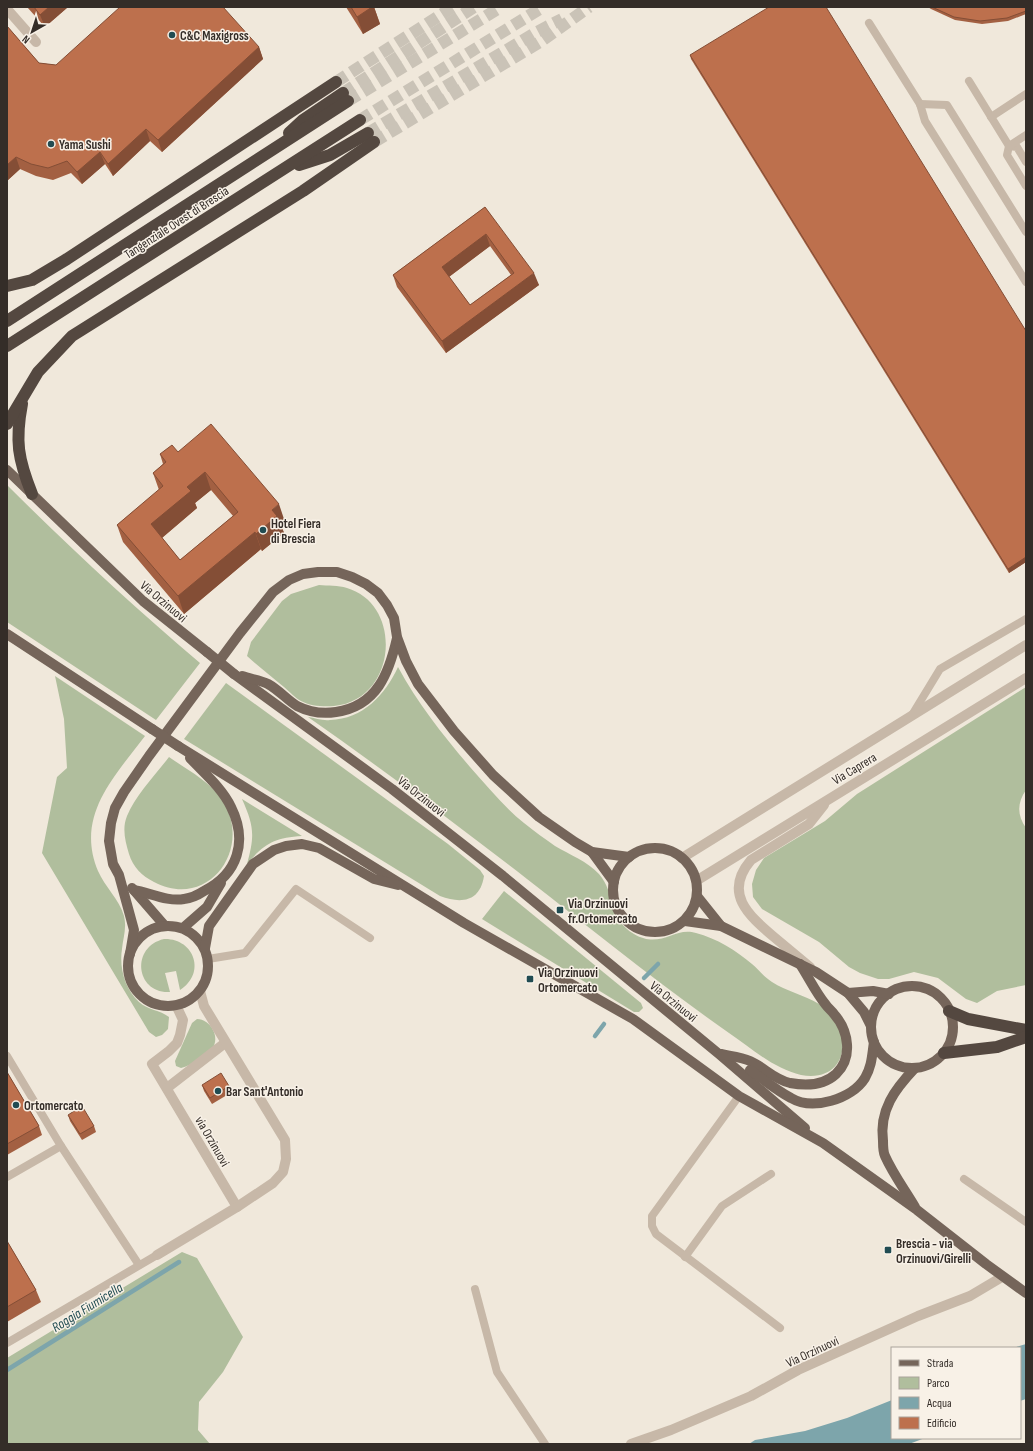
<svg xmlns="http://www.w3.org/2000/svg" width="1033" height="1451" font-family="'Sofia Sans Condensed',sans-serif">
<style>
.green{fill:#b0be9d}
.water{fill:#7da5ab}
.lines{fill:none;stroke-linecap:round;stroke-linejoin:round}
.stream{stroke:#7da5ab;stroke-width:4.5}
.highway-tunnel{stroke:#cac3b7;stroke-width:12;stroke-dasharray:12 6;stroke-linecap:butt}
.lane{stroke:#c7b8a8;stroke-width:8}
.street{stroke:#c7b8a8;stroke-width:10}
.primary{stroke:#75655a;stroke-width:10}
.highway{stroke:#544840;stroke-width:12}
.primary-bridge{stroke:#75655a;stroke-width:10}
.wall{fill:#a36042;fill-rule:evenodd}
.shaded-wall{fill:#844e36}
.building{fill:#bd704d;stroke:#844e36;fill-rule:evenodd}
.poi-dot{fill:#214c52;stroke:#f8f1e7;stroke-width:1.5}
.labels{text-anchor:middle;stroke-width:3;stroke-linejoin:round;paint-order:stroke}
.poi-label{font-size:13px;font-weight:bold;fill:#342d28;stroke:#f8f1e7;text-anchor:start}
.street-label{font-size:13px;fill:#342d28;stroke:#f8f1e7}
.water-label{font-size:14px;font-style:italic;fill:#214c52;stroke:#f8f1e7}
</style>
<rect width="100%" height="100%" fill="#f0e8db"/>
<g class="green">
<path d="M7,485c62,62 126,121 193,178l-44,57 -149,-98z"/>
<path d="M319,585c9,1 19,0 28,3 57,17 50,112 -13,118 -10,1 -24,0 -33,-5 -6,-3 -11,-9 -17,-14 -12,-10 -25,-20 -37,-31l4,-14 31,-41 9,-7z"/>
<path d="M398,667c20,37 45,68 72,100 17,19 34,40 54,56 10,8 21,16 31,23 15,9 32,15 44,28 17,19 8,44 35,60 27,16 40,-8 62,-1 20,5 41,18 56,31 7,6 12,13 20,18 14,9 32,13 47,22 35,20 33,80 -18,71 -27,-6 -50,-27 -72,-42 -70,-49 -135,-102 -202,-154 -72,-56 -145,-110 -219,-162 7,1 15,4 22,3 33,-1 55,-25 68,-53z"/>
<path d="M55,676l90,60c-31,41 -70,80 -47,135 7,16 21,28 26,45 3,12 -1,22 -2,33 -3,19 3,40 17,53 9,8 21,8 30,15l-1,12 -6,6 -6,2 -7,-5 -107,-179 15,-76 10,-9 -3,-49z"/>
<path d="M226,683l222,161 32,26 4,6c-4,26 -23,28 -44,20l-256,-157z"/>
<path d="M1026,687v103c-9,13 -9,25 0,38v157l-29,6 -20,12 -11,-4 -28,-21 -24,-6 -25,7h-11l-18,-6 -11,-6 -30,-25 -57,-33 -9,-12 -1,-13 4,-14 8,-12 61,-37 32,-27z"/>
<path d="M169,757c17,12 40,24 52,41 34,49 -12,113 -67,84 -12,-6 -21,-15 -25,-28 -4,-13 -7,-26 -2,-38 8,-20 29,-42 42,-59z"/>
<path d="M242,799l60,37c-28,2 -37,7 -55,28 8,-29 7,-38 -5,-65z"/>
<path d="M504,891l137,112 2,5 -4,4h-5l-152,-93z"/>
<path d="M164,939c30,-1 43,34 16,51l-4,-19 -11,2 5,19c-34,2 -40,-45 -6,-53z"/>
<path d="M197,1019c13,0 24,18 15,30 -8,9 -20,16 -31,19l-5,-2 -1,-5 17,-38z"/>
<path d="M182,1252l15,6 46,79 -20,35 -24,30 -1,28 12,14h-203v-86z"/>
</g>
<g class="water">
<path d="M1026,1344v55l-6,2v-53h-7z"/>
<path d="M892,1400v38h33l-16,6h-160l6,-4 50,-9 42,-13z"/>
</g>
<g class="lines">
<g class="stream">
<path d="M644,978l14,-14"/>
<path d="M595,1036l9,-12"/>
<path d="M7,1370l172,-108"/>
</g>
<g class="highway-tunnel">
<path d="M336,82l117,-75"/>
<path d="M343,93l131,-86"/>
<path d="M348,101l153,-94"/>
<path d="M360,120l183,-113"/>
<path d="M368,133l167,-100 27,-14"/>
<path d="M374,142l166,-100 49,-35"/>
</g>
<g class="lane">
<path d="M869,23l51,81 5,17 101,161"/>
<path d="M969,81l40,65 -2,9 19,31"/>
<path d="M920,104l27,1 79,127"/>
<path d="M991,117l35,-23"/>
<path d="M1009,146l8,1 9,15"/>
<path d="M1009,146l17,-11"/>
<path d="M912,715l28,-46 86,-50"/>
<path d="M208,959l37,-6 51,-64 74,49"/>
<path d="M7,1056l54,90 78,119"/>
<path d="M739,1096l-87,120v10l4,8 124,94"/>
<path d="M7,1177l54,-31"/>
<path d="M964,1179l62,43"/>
<path d="M685,1257l37,-51 49,-32"/>
<path d="M475,1289l22,83 48,72"/>
<path d="M7,1343l150,-88"/>
</g>
<g class="street">
<path d="M7,9l29,33"/>
<path d="M682,858l344,-213"/>
<path d="M696,881l330,-203"/>
<path d="M810,967c-12,-10 -24,-20 -36,-30 -26,-22 -51,-44 -23,-77l58,-36 15,-19"/>
<path d="M176,1005l7,15 -3,15 -3,8 -8,8 -17,13 85,143"/>
<path d="M167,1088l58,-45"/>
<path d="M157,1255l80,-48 36,-24 10,-11 3,-13 -1,-19 -81,-134 -4,-15"/>
<path d="M631,1444l40,-14 80,-34 47,-26 120,-54 52,-20 32,-19"/>
</g>
<g class="primary">
<path d="M7,470l136,131 64,51"/>
<path d="M7,634l145,95"/>
<path d="M234,674l158,115 111,87 216,178 86,74"/>
<path d="M242,676c8,3 18,4 26,8 11,6 19,16 29,22 12,6 26,8 39,6 41,-6 53,-39 61,-74"/>
<path d="M178,746l286,177 169,96 106,77 84,47 94,67 69,54 40,29"/>
<circle cx="655" cy="890" r="42"/>
<path d="M592,852l22,30"/>
<path d="M132,888l33,38"/>
<path d="M134,890c16,3 34,12 50,9 8,-1 14,-4 20,-8 34,-17 44,-50 27,-84 -9,-19 -27,-34 -41,-49"/>
<path d="M697,896l24,30"/>
<path d="M685,921l36,5 95,46 32,21 16,19 7,14"/>
<circle cx="168" cy="966" r="40"/>
<path d="M183,928l24,-21 14,-24"/>
<path d="M205,948l4,-22 44,-62 21,-14 12,-4 16,-2 17,4 55,31 24,6"/>
<path d="M130,954l4,-24 -15,-55 -6,-11 -4,-23 2,-18 4,-15 9,-16 25,-36 91,-123 33,-41 16,-12 14,-6 15,-2h19l15,5 14,7 12,9 9,12 7,13 3,19 9,24 12,23 36,47 39,44 46,42 36,25 17,10 37,5"/>
<circle cx="912" cy="1027" r="41"/>
<path d="M848,993l25,-2 16,3"/>
<path d="M721,1054c9,2 20,3 29,7 14,6 23,18 40,22 16,3 33,3 46,-9 17,-16 13,-43 -2,-60 -2,-3 -6,-6 -8,-9 -10,-12 -17,-27 -26,-41"/>
<path d="M915,1068c-20,21 -36,42 -32,73 0,5 0,11 2,15 8,18 20,34 30,51"/>
<path d="M750,1070c13,9 26,20 41,28 22,13 61,1 74,-20 7,-12 7,-23 9,-36"/>
</g>
<g class="highway">
<path d="M289,133l14,-13 40,-27"/>
<path d="M299,165l31,-10 38,-22"/>
<path d="M7,286l25,-6 35,-21 269,-177"/>
<path d="M7,321l341,-220"/>
<path d="M7,346l353,-226"/>
<path d="M22,404c-7,37 -4,55 10,90"/>
<path d="M7,424l31,-52 34,-36 231,-145 71,-49"/>
<path d="M949,1011l19,8 58,11"/>
<path d="M944,1053l53,-6 29,-10"/>
</g>
<g class="primary-bridge">
<path d="M207,652l27,22"/>
<path d="M152,729l26,17"/>
</g>
</g>
<g class="wall">
<path d="M27,7h41l-23,20z"/>
<path d="M346,7h28l6,17 -17,10z"/>
<path d="M928,7h98v7l-18,7 -26,3 -27,-4 -24,-11z"/>
<path d="M7,26l32,37 17,2 203,-18 4,12 -101,93 -12,-11 -37,35 -8,-12 -23,20 -11,-11 -18,7 -17,-4 -16,-7 -12,11 -1,-2z"/>
<path d="M690,55l336,276v231l-17,11 -318,-514z"/>
<path d="M485,207l54,78 -93,68 -49,-66 -4,-12zM490,246l21,29 -41,30 -21,-28z"/>
<path d="M178,452l107,70 -4,3 3,8 -22,18 -1,-2 -77,65 -61,-72 -6,-17 42,-35 -6,-17 10,-9 -3,-10zM211,490l22,26 -53,44 -18,-22 35,-30 -2,-5z"/>
<path d="M7,1072l32,54 3,9 -35,20z"/>
<path d="M202,1085l27,1 3,6 -20,12 -8,-13z"/>
<path d="M68,1115l26,11 2,6 -14,8 -12,-19z"/>
<path d="M7,1241l29,49 5,12 -34,20z"/>
</g>
<g class="shaded-wall">
<path d="M49,7h19l-23,20 -5,-12z"/>
<path d="M372,7h2l6,17 -17,10 -6,-17z"/>
<path d="M259,47l4,12 -101,93 -4,-12z"/>
<path d="M146,129l4,12 -37,35 -5,-12z"/>
<path d="M100,152l5,12 -23,20 -5,-12z"/>
<path d="M16,157l4,12 -12,11 -1,-4v-11z"/>
<path d="M486,234l4,12 -44,33 -4,-12z"/>
<path d="M534,273l5,12 -93,68 -4,-12z"/>
<path d="M205,472l6,18 -16,13 2,5 -40,34 -6,-18 36,-37z"/>
<path d="M279,504l6,18 -4,3 3,8 -22,18 -6,-17 16,-24z"/>
<path d="M255,532l6,17 -77,65 -6,-18z"/>
<path d="M1026,557v5l-17,11 -1,-4z"/>
</g>
<g class="building">
<path d="M34,7h15l-9,8z"/>
<path d="M120,7h103l36,40 -101,93 -12,-11 -38,35 -8,-12 -23,20 -10,-11 -19,7 -17,-4 -15,-7 -9,8v-139l32,37 17,2z"/>
<path d="M351,7h21l-15,10z"/>
<path d="M769,7h57l200,324v226l-18,12 -318,-514z"/>
<path d="M932,7h94v4l-19,7 -27,3 -26,-4z"/>
<path d="M485,207l49,66 -92,68 -49,-66zM486,234l28,39 -44,32 -28,-38z"/>
<path d="M211,424l68,80 -7,6 5,6 -21,18 -1,-2 -77,64 -61,-71 46,-39 -10,-13 13,-11 -6,-8 12,-9 6,7zM205,472l33,40 -58,48 -29,-36 40,-33 -4,-4z"/>
<path d="M7,1072l32,54 -32,18z"/>
<path d="M221,1073l8,13 -19,12 -8,-13z"/>
<path d="M82,1106l12,20 -14,8 -12,-19z"/>
<path d="M7,1241l29,49 -29,17z"/>
</g>
<g class="poi-dot">
<circle cx="172" cy="35" r="4"/>
<circle cx="51" cy="144" r="4"/>
<circle cx="263" cy="530" r="4"/>
<rect x="556" y="906" width="8" height="8" rx="2"/>
<rect x="526" y="975" width="8" height="8" rx="2"/>
<circle cx="218" cy="1091" r="4"/>
<circle cx="16" cy="1105" r="4"/>
<rect x="884" y="1246" width="8" height="8" rx="2"/>
</g>
<g class="labels">
<g class="poi-label">
<text x="180" y="40">C&amp;C Maxigross</text>
<text x="59" y="149">Yama Sushi</text>
<text x="271" y="528">Hotel Fiera<tspan x="271" dy="15">di Brescia</tspan></text>
<text x="568" y="908">Via Orzinuovi<tspan x="568" dy="15">fr.Ortomercato</tspan></text>
<text x="538" y="977">Via Orzinuovi<tspan x="538" dy="15">Ortomercato</tspan></text>
<text x="226" y="1096">Bar Sant'Antonio</text>
<text x="24" y="1110">Ortomercato</text>
<text x="896" y="1248">Brescia - via<tspan x="896" dy="15">Orzinuovi/Girelli</tspan></text>
</g>
<g class="street-label">
<text transform="translate(176 222) rotate(-33)" y="5">Tangenziale Ovest di Brescia</text>
<text transform="translate(164 601) rotate(40)" y="5">Via Orzinuovi</text>
<text transform="translate(854 768) rotate(-31)" y="5">Via Caprera</text>
<text transform="translate(422 796) rotate(38)" y="5">Via Orzinuovi</text>
<text transform="translate(674 1001) rotate(39)" y="5">Via Orzinuovi</text>
<text transform="translate(213 1141) rotate(60)" y="5">via Orzinuovi</text>
<text transform="translate(812 1351) rotate(-25)" y="5">Via Orzinuovi</text>
</g>
<g class="water-label">
<text transform="translate(87 1307) rotate(-32)" y="5">Roggia Fiumicella</text>
</g>
</g>
<rect width="1033" height="1451" fill="none" stroke="#342d28" stroke-width="16"/>
<rect x="891" y="1347" width="130" height="92" fill="#f8f1e7" stroke="#aaa39b"/>
<rect x="899" y="1360" width="20" height="6" fill="#75655a" stroke="#aaa39b"/>
<text x="927" y="1367" font-size="12" fill="#342d28">Strada</text>
<rect x="899" y="1377" width="20" height="12" fill="#b0be9d" stroke="#aaa39b"/>
<text x="927" y="1387" font-size="12" fill="#342d28">Parco</text>
<rect x="899" y="1397" width="20" height="12" fill="#7da5ab" stroke="#aaa39b"/>
<text x="927" y="1407" font-size="12" fill="#342d28">Acqua</text>
<rect x="899" y="1417" width="20" height="12" fill="#bd704d" stroke="#aaa39b"/>
<text x="927" y="1427" font-size="12" fill="#342d28">Edificio</text>
<g transform="translate(32 32) rotate(219)" stroke="#f8f1e7" stroke-width="3" paint-order="stroke">
<path d="M0-3L7 15L0 10L-7 15Z" fill="#342d28"/>
<text y="-6" font-size="11" font-weight="bold" text-anchor="middle" fill="#342d28">N</text>
</g>
</svg>
